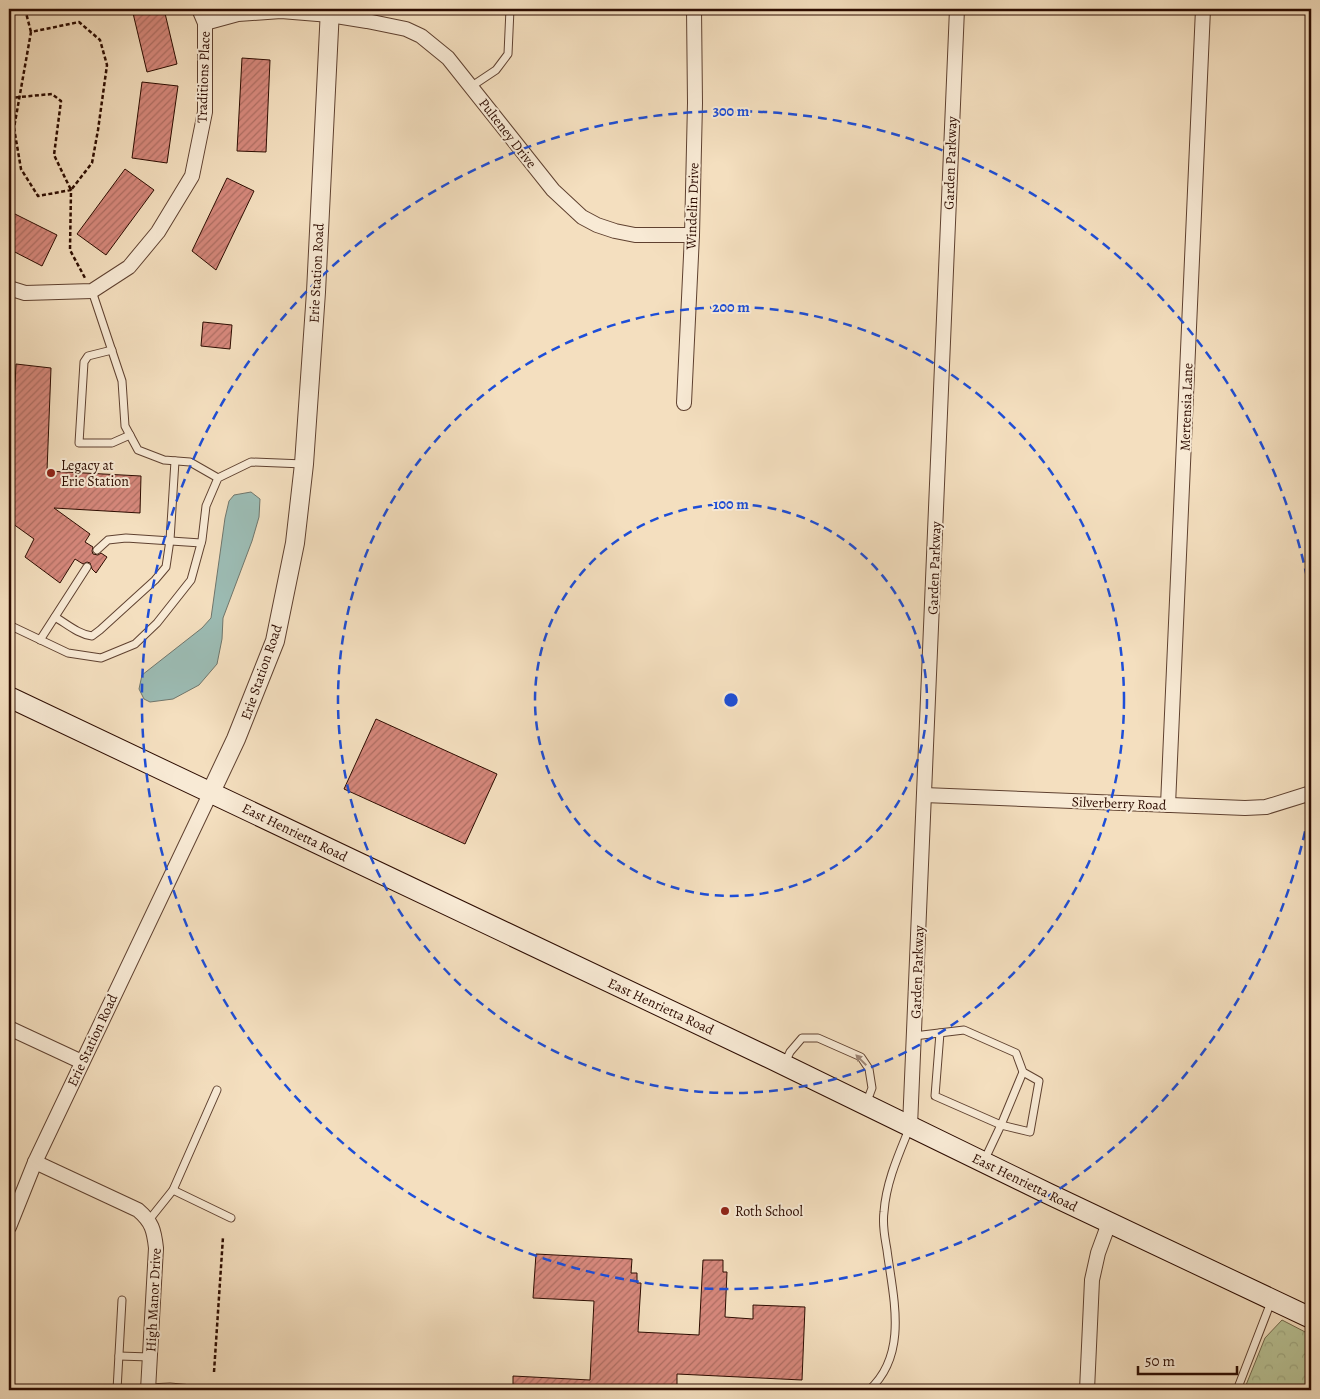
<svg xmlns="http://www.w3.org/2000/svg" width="1320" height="1399" font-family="Alegreya,serif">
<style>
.park{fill:url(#park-crowns);stroke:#72674b}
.water{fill:#9cbcb4;stroke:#70766c}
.building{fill:url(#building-hatch);stroke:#2d0c01}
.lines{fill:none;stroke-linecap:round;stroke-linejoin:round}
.service-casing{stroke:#5f4130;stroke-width:9}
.minor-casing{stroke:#5f4130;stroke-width:16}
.tertiary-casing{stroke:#5f4130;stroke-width:20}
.secondary-casing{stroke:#2d0c01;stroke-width:22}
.path{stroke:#2d0c01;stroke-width:2.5;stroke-dasharray:4 2.5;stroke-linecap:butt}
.service{stroke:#f8ead5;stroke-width:7}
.minor{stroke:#f8ead5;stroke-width:14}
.tertiary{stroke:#f8ead5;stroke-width:18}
.secondary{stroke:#f8ead5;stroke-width:20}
.oneway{fill:#9d8676}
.ring{fill:none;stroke:#1d4ed8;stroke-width:2.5;stroke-dasharray:9 6}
.poi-dot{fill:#8f2418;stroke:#f8ead5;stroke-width:2}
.labels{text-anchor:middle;stroke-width:4;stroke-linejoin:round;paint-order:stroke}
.street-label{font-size:14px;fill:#2d0c01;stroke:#f8ead5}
.poi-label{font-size:14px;fill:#2d0c01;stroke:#f8ead5;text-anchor:start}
.centre{fill:#1d4ed8;stroke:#f8ead5;stroke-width:2.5}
.ring-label{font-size:15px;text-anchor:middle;font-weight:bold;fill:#1d4ed8;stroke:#f8ead5;stroke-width:4;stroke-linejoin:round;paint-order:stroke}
</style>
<defs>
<pattern id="park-crowns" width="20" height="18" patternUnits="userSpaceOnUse" patternTransform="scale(1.25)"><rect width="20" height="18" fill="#b8c295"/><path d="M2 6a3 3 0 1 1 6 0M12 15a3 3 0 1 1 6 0" fill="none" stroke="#9ea67f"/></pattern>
<pattern id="building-hatch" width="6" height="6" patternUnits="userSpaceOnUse" patternTransform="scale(1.25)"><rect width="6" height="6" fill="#d6887c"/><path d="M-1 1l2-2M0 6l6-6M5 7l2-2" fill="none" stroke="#ae6e63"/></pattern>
</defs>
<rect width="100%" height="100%" fill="#f4dfbf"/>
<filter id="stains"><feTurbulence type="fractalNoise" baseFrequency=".004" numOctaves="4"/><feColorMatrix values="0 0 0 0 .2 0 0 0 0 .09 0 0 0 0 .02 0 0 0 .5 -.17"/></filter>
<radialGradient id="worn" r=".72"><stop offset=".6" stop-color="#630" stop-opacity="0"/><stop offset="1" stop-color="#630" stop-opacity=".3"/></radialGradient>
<path class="park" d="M1282,1320l29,15v55h-67l21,-52z"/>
<path class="water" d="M251,492l9,7 -1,18 -7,24 -29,77 -1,21 -5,25 -18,21 -26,14 -23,3 -6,-3 -5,-10 3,-14 60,-47 9,-10 14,-100 4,-17 5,-6z"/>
<g class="building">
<path d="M132,9h32l13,55 -30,8z"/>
<path d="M242,58l28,2 -4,92 -29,-1z"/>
<path d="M142,82l36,4 -11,77 -35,-5z"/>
<path d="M125,169l29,21 -48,65 -29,-21z"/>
<path d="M227,178l27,13 -38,79 -24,-19z"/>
<path d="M9,211l48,24 -15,31 -33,-17z"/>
<path d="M203,322l29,3 -2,24 -29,-3z"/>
<path d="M16,364l35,4 -4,103 94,5 -1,37 -86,-5 36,26 -5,8 8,5 -1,4 1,3 5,1 3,-2 6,4 -11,16 -4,-4 -2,-6 -3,-1 -4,2 -8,-5 -15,24 -35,-26 9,-18 -25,-18v-52h2z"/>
<path d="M376,719l121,55 -32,70 -121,-55z"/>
<path d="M536,1254l96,5 -1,14h6v10h4l-3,49 61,3 4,-75h20v12h4l-2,45 28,2v-14l52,2 -3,73 -125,-6v16h-164v-14l77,4 4,-79 -61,-3z"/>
</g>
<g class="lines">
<g class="service-casing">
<g id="service">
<path d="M472,86l24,-16 12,-16 2,-45"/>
<path d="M92,291l30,90 3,45 13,24 26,10 26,2 28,16"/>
<path d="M112,350l-24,6 -4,6 -5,81h33l18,-8"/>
<path d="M97,550l11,-10 18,-2 75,5"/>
<path d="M55,617c12,7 23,17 37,19l8,-6 55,-50 11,-13 4,-27 5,-79"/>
<path d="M9,625l59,28 33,5 34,-14 22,-21 34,-43 11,-40 4,-34 12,-28 33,-16 53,2"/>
<path d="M40,640l47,-73"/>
<path d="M940,1033l-5,63 66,29 22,-53"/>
<path d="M914,1036l50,-6 52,23 7,19 16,9 -9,51 -29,-7 -17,36"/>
<path d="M785,1063l5,-11 12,-14h16l43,19 8,12 3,19 -6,16"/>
<path d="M173,1190l58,28"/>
<path d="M149,1220l24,-30 44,-100"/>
<path d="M119,1356l31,1"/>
<path d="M148,1388l22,-1 33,3"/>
<path d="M117,1390l5,-90"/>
<path d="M869,1390c40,-36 24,-93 18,-140 -2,-12 -5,-25 -3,-38 2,-29 14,-56 25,-83"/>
<path d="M1237,1390l34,-88"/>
</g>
</g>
<g class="minor-casing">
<g id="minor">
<path d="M205,23l33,-9 43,-3 49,4 37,6 39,8 15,7 27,22 105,132 29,27 15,8 18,6 20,4h57"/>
<path d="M9,288l16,5 67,-2 37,-24 29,-35 34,-56 13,-64v-89l-6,-14"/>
<path d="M684,403l8,-168 3,-132 -1,-94"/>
<path d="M924,795l321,13 21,-1 45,-14"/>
<path d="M1168,805l35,-796"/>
<path d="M9,1028l73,34"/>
<path d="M910,1126l47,-1117"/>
<path d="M35,1162l103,48c14,12 16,20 18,38l-8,142"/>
<path d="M9,1227l26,-65 176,-370"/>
<path d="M1087,1390l5,-110 6,-27 11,-30"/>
</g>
</g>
<g class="tertiary-casing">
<path id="tertiary" d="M211,792l25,-53 39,-98 20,-98 9,-79 12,-172 14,-283"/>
</g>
<g class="secondary-casing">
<path id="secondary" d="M9,697l763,362 277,135 262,124"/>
</g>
<g class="path">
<path d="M25,9l6,23"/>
<path d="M9,98l43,-4 9,7 -7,54 17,35 21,-27 6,-33 9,-65 -7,-25 -21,-18 -48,10 -17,96 7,41 17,27 33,-6 -1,60 15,28"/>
<path d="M214,1372l9,-135"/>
</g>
<use href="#service" class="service"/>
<use href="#minor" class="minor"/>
<use href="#tertiary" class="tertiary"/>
<use href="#secondary" class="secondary"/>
</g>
<defs><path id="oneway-solid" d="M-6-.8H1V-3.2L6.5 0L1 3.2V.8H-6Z" transform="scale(1.25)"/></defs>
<use class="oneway" href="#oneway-solid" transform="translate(861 1060) rotate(-135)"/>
<g class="ring">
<circle cx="731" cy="700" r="196"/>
<circle cx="731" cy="700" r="393"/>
<path d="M1311 802A589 589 0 1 1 1311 598"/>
</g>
<g class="poi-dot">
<circle cx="51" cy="473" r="5"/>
<circle cx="725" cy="1211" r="5"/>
</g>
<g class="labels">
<g class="street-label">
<text transform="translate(203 77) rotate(-88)" y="5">Traditions Place</text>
<text transform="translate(508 133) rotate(52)" y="5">Pulteney Drive</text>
<text transform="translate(950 163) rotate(-88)" y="5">Garden Parkway</text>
<text transform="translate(692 206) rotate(-88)" y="5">Windelin Drive</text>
<text transform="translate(316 273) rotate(-87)" y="5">Erie Station Road</text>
<text transform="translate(1186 407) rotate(-88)" y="5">Mertensia Lane</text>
<text transform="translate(934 568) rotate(-88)" y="5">Garden Parkway</text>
<text transform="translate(261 672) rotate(-71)" y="5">Erie Station Road</text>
<text transform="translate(1119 803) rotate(2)" y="5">Silverberry Road</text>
<text transform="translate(295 832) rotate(26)" y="5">East Henrietta Road</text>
<text transform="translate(917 972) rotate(-88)" y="5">Garden Parkway</text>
<text transform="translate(661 1006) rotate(25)" y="5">East Henrietta Road</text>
<text transform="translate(92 1040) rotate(-65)" y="5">Erie Station Road</text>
<text transform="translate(1025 1182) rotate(26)" y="5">East Henrietta Road</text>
<text transform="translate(153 1300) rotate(-87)" y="5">High Manor Drive</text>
</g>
<g class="poi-label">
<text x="61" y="470">Legacy at<tspan x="61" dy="16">Erie Station</tspan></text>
<text x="735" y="1216">Roth School</text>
</g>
</g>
<circle cx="731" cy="700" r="8" class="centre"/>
<g class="ring-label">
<text x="731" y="116">300 m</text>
<text x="731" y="312">200 m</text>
<text x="731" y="509">100 m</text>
</g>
<rect width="1320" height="1399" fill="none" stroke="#f4dfbf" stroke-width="30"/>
<rect x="10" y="10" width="1300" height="1379" fill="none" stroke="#2d0c01" stroke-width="2.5"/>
<rect x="15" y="15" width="1290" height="1369" fill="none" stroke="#2d0c01"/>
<path d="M1138 1366v8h99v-8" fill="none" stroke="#2d0c01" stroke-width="2.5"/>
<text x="1145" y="1366" font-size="15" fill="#2d0c01" stroke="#f8ead5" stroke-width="4" paint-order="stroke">50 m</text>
<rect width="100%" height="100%" filter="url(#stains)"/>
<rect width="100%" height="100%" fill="url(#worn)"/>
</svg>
